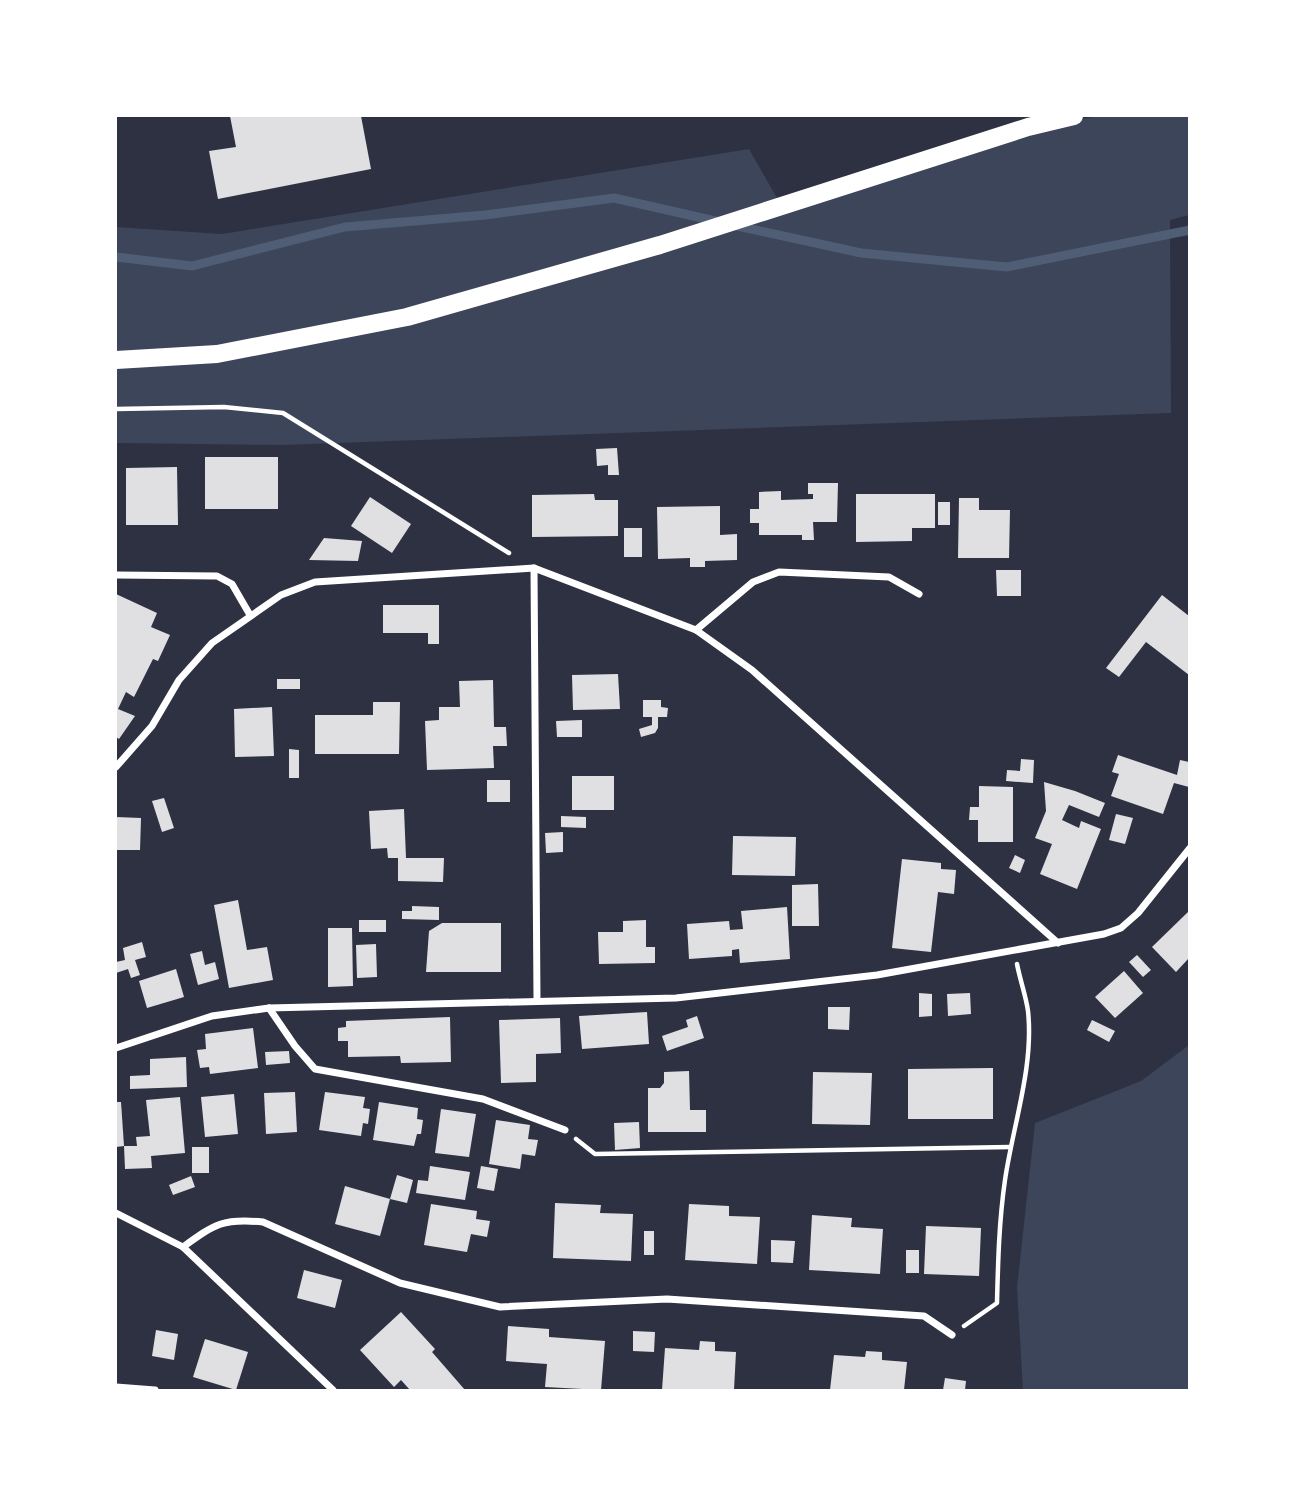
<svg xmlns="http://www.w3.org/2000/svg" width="1305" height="1506" font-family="Arial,sans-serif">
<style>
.green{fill:#3c4559}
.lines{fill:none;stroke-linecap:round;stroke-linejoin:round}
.stream{stroke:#4f5d75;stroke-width:9}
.building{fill:#e0e0e3}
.path{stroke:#fff;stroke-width:4.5}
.minor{stroke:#fff;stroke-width:7}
.primary{stroke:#fff;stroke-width:18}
</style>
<rect width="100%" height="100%" fill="#2d3142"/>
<g class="green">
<path d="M1101,116h88v99l-19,5 1,193 -888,32 -167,-2v-216l106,7 527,-85 32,56 247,-78z"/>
<path d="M1189,1045v345h-166l-6,-102 18,-165 106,-42z"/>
</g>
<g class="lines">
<g class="stream">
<path d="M733,225l128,28 146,14 183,-37"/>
<path d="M116,257l76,9 153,-39 140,-12 129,-17 106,24"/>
</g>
</g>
<g class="building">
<path d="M230,116h131l10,53 -153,30 -9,-48 27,-4z"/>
<path d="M617,448l2,27h-11v-10l-11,1 -1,-17z"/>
<rect x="205" y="457" width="73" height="52"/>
<path d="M177,467l1,58h-52v-57z"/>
<path d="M808,483h30l-1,39h-24l1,18h-12v-5h-43v-12h-9v-14h9v-17l22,-1v9l32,-1v-5h-5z"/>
<path d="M594,494l1,6h23v36l-86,1v-42z"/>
<path d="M856,494h79v34h-23v13l-56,1z"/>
<path d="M370,497l41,27 -19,29 -41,-27z"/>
<path d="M959,498h20v12h31l-1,48h-51z"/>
<rect x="938" y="502" width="12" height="23"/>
<path d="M720,506v29l17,-1v26l-32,1v6h-15v-9l-32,1 -1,-52z"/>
<rect x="624" y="528" width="18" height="29"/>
<path d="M324,538l38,3 -4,20 -49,-1z"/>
<path d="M996,570h25v26h-24z"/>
<path d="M116,594l41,19 -6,14 19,8 -12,26 -5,-2 -19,38 -8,-5 -8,17 17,7 -16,23 -3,-2z"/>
<path d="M1162,595l27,21v59l-43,-33 -27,35 -13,-9z"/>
<path d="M383,605h56v39h-11v-11h-45z"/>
<path d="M618,674l2,35 -47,1 -1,-35z"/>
<rect x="277" y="679" width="23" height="10"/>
<path d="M493,680l1,47h12l1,19h-14l1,22 -67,2 -2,-49 14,-1v-13h21l-1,-26z"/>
<path d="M643,700h18v7l7,1 -1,9h-9v11l-3,5 -14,4 -2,-8 13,-4v-8h-9z"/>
<path d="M373,702h27l-1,52h-84v-39h58z"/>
<path d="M272,707l2,49 -39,1 -1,-48z"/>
<path d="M582,720v17h-25l-1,-16z"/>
<path d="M289,749l10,1v28h-10z"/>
<path d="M1118,755l59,20 3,-15 9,2v25l-15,-4 -11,31 -52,-18 8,-22 -7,-2z"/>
<path d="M1021,759l13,1 -1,23 -27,-2 1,-11 13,1z"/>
<rect x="572" y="776" width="42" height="34"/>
<rect x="487" y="780" width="23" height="22"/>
<path d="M1044,782l31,9 30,12 -6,14 -30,-12 -7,15 17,8 2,-7 20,8 -24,60 -37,-15 12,-30 -17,-6 11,-27z"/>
<path d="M979,786l34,1v55h-35v-22h-9l1,-13h9z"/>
<path d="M164,798l10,30 -12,4 -10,-31z"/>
<path d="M404,809l2,49h38l-1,24 -45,-1v-23h-10l-1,-10 -16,1 -2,-38z"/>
<path d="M1116,814l17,4 -8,26 -16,-4z"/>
<path d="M561,816l25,1v11l-25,-1z"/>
<path d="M116,817l25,1 -1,32h-24z"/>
<path d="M563,832v20l-17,1 -1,-20z"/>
<path d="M733,836l63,1 -1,39 -63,-1z"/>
<path d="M1015,855l10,5 -5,13 -11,-5z"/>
<path d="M902,859l39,4v6l15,1 -2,24 -16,-2 -7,60 -39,-4z"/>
<path d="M818,884l1,42h-27v-41z"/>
<path d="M238,900l9,50 20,-3 6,33 -44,8 -15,-83z"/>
<path d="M412,906l27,1v13l-37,-1v-8h10z"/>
<path d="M787,907l3,52 -50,4 -1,-14 -7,1v6l-43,3 -2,-35 42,-3 1,9 13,-1 -2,-18z"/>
<path d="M1189,911v47l-13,14 -24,-25z"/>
<rect x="359" y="920" width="27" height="12"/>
<path d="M646,920v27h9v16l-56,1 -1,-32h25v-11z"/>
<path d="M442,923h59v49h-75l3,-41z"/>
<path d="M328,928h24l1,58 -25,1z"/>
<path d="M142,942l4,15 -11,3 5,15 -9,3 -3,-9 -12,4v-11l9,-2 -2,-12z"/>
<path d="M376,944l1,33 -20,1 -1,-33z"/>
<path d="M202,951l3,14 10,-3 4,17 -21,6 -8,-31z"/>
<path d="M1137,955l14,15 -8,7 -14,-15z"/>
<path d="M176,969l8,28 -37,11 -8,-27z"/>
<path d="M1124,971l19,22 -28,25 -20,-21z"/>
<path d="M919,993l13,1v22l-13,1z"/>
<path d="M970,993l1,21 -23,2 -1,-22z"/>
<path d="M828,1007h22l-1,23 -21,-1z"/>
<path d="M647,1012l2,32 -67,5 -3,-33z"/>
<path d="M697,1016l7,22 -37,13 -5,-15 26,-9 -2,-7z"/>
<path d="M450,1017l1,45 -50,1 -1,-7 -52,1v-16h-10v-13l8,-1v-6z"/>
<path d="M560,1018l1,35 -25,1v28l-35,1 -2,-63z"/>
<path d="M1092,1020l23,11 -6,11 -22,-12z"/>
<path d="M253,1028l5,40 -48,6 -1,-7 -9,1 -3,-18 9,-1 -1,-15z"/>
<path d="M289,1051l1,12 -24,2 -1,-13z"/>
<path d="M186,1057l1,30 -57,2v-13l20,-1v-16z"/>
<path d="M993,1068v51h-85v-50z"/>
<path d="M689,1071l1,39h16v22h-58v-44h12l4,-5v-11z"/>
<path d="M813,1072l59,1 -2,52 -58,-1z"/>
<path d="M295,1092l2,40 -31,2 -2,-41z"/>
<path d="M325,1092l40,5 -2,11 7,1 -2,15 -5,-1 -2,13 -42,-6z"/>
<path d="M234,1094l4,40 -33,3 -4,-40z"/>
<path d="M180,1097l5,56 -34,3 1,12 -27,1 -1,-23h13l-1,-9 14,-1 -4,-36z"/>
<path d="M116,1102h5l3,44 -8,1z"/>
<path d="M379,1102l39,6 -1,11 6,1 -2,14h-4l-3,12 -41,-6z"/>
<path d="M441,1109l35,5 -7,43 -34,-4z"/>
<path d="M496,1120l34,5 -2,14 10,1 -3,16 -13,-2 -2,15 -31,-5z"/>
<path d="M639,1122l1,26 -25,2 -1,-27z"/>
<rect x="192" y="1147" width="17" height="26"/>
<path d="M430,1166l40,6 -5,28 -49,-7 2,-13 10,1z"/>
<path d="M481,1166l17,3 -4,22 -17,-3z"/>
<path d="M397,1175l16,5 -6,23 -17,-4z"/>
<path d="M191,1176l4,11 -22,8 -4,-10z"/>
<path d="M345,1186l45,13 -10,37 -45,-12z"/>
<path d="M555,1203l46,2 -1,8 33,1 -2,47 -78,-3z"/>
<path d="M431,1204l46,7 -1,8 14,2 -3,16 -16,-3 -4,18 -43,-7z"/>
<path d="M689,1204l40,2v10l31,1 -3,47 -72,-4z"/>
<path d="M812,1215l40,3 -1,9 32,2 -3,45 -71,-4z"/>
<path d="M926,1226l55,2 -2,48 -55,-2z"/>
<rect x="644" y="1231" width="10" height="24"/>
<path d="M771,1240l24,1 -2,22 -22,-1z"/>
<rect x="906" y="1250" width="13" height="23"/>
<path d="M304,1270l38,10 -7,28 -38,-10z"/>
<path d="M401,1312l34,37 -3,3 33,38h-55l-9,-10 -7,7 -34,-37z"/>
<path d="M508,1326l41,3v8l56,4 -4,49 -56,-3 2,-23 -41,-3z"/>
<path d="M156,1330l22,4 -4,26 -22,-4z"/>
<path d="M633,1331l22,1 -1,20 -21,-1z"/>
<path d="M205,1339l43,13 -12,38 -43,-13z"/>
<path d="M700,1341l15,1v9l21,1 -2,38h-72l3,-42 34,2z"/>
<path d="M866,1351l16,1v8l25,2 -3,28h-74l4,-35 31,2z"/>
<path d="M945,1378l21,3 -1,9h-22z"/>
</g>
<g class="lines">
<g class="path">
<path d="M116,409l108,-2 59,6 226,140"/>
<path d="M576,1139l19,15 415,-7"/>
<path d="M964,1326l33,-23c1,-41 2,-82 8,-123 8,-55 29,-113 23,-169 -2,-15 -8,-31 -11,-47"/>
</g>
<g class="minor">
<path d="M534,568l3,432"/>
<path d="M116,575l101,1 15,8 18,31"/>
<path d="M696,630l57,-48 26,-10 110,5 30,17"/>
<path d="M116,767l36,-41 27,-46 33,-37 69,-48 34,-13 219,-14 162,62 56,40 306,273"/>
<path d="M269,1008l26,38 20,23 168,30 82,31"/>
<path d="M116,1048l96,-32 57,-8 407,-10 201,-23 227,-41 17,-6 17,-15 52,-65"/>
<path d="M116,1213l67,34 150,143"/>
<path d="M183,1247c32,-23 40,-29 80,-25l137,61 100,24 167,-8 257,17 28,19"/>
<path d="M116,1387l39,3"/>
</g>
<path class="primary" d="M116,360l101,-6 190,-37 253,-72 368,-118 46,-11"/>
</g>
<rect width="1305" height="1506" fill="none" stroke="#ffffff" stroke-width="234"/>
</svg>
